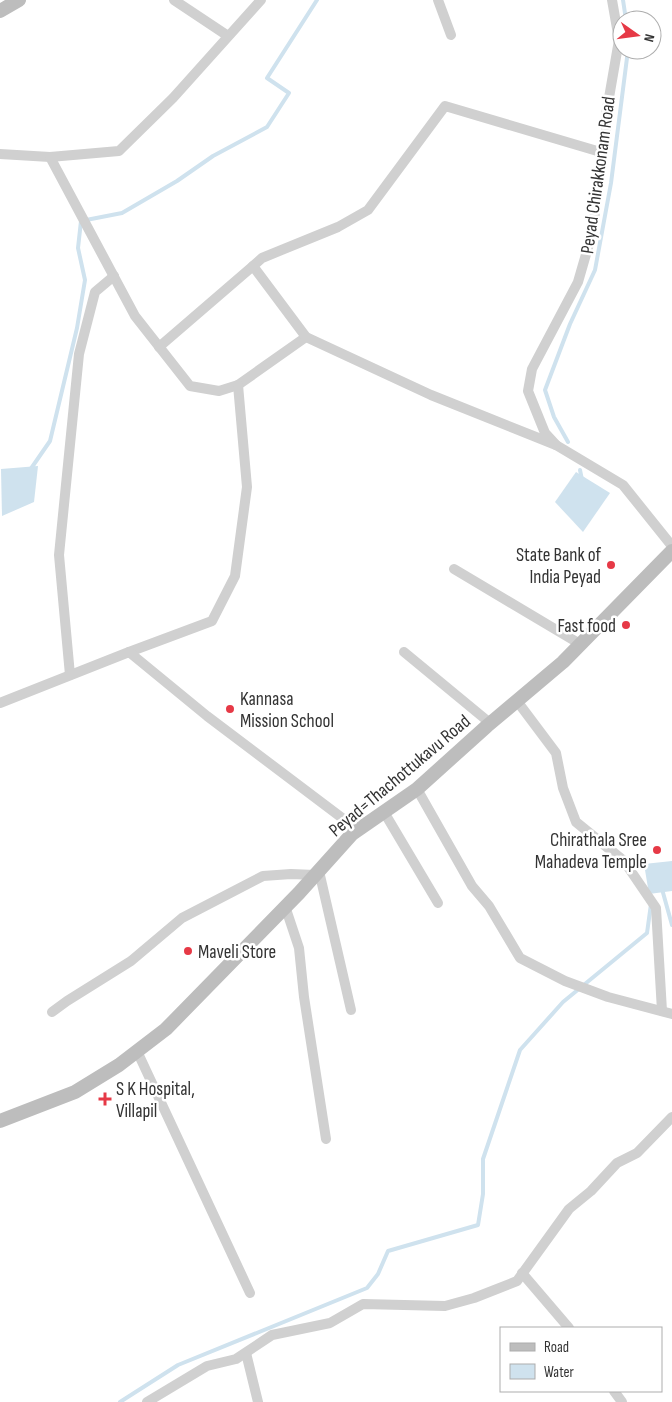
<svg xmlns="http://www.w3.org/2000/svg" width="672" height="1402" font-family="'Sofia Sans Condensed',sans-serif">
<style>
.water{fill:#cfe2ee}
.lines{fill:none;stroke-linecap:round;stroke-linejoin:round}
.stream{stroke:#cfe2ee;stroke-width:4}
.street{stroke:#d0d0d0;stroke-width:10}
.secondary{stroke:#bdbdbd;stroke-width:14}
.poi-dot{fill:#e63946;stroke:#fff;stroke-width:2}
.labels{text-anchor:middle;stroke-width:5;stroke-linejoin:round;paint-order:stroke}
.street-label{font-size:19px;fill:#333;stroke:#fff}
.poi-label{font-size:19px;fill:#333;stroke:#fff;text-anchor:end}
</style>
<rect width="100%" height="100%" fill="#fff"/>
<g class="water">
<path d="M38,466l-4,36 -32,14 -1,-47z"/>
<path d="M576,472l34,21 -27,39 -28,-30z"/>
<path d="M672,861v30l-23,3 -5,-30z"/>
</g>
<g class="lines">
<g class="stream">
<path d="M623,0l3,20"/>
<path d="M568,442l-14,-25 -9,-27 25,-66 25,-54 16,-87 17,-133"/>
<path d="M30,470l20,-29 27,-113 8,-48 -7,-32 3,-27 41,-8 55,-32 36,-25 54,-29 22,-34 -22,-15 50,-78"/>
<path d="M580,470l2,10"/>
<path d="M662,889l10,36"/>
<path d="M120,1402l58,-37 189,-77 11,-14 10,-23 90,-26 5,-31v-35l37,-109 43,-48 84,-69 4,-29"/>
</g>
<g class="street">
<path d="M174,0l54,36"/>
<path d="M438,0l13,35"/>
<path d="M612,0l7,40 -13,75v26l-7,32 -6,57 -15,52 -46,87 -4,22 17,42 11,12 67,40 49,61"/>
<path d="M0,154l50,3 69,-6 54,-53 88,-98"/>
<path d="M50,157l85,159 55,70 29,5 19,-6 68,-48"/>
<path d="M159,347l94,-81"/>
<path d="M556,445l-125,-50 -125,-58 -53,-71 9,-8 76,-31 30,-17 77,-104 159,47"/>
<path d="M454,569l126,75"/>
<path d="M129,652l83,-31 23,-45 12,-89 -9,-102"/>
<path d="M404,652l86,71"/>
<path d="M70,675l-11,-120 20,-201 16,-62 19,-16"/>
<path d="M517,701l39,52 7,35 13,34 48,39 32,47 6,103"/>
<path d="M0,703l129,-51 78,64 151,114"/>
<path d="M417,789l55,97 17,20 31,52 45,23 43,16 64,17"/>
<path d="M384,812l54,91"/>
<path d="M319,871l32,139"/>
<path d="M285,906l14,42 5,49 22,142"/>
<path d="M52,1012l15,-11 64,-40 51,-43 81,-42 28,-2 24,1"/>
<path d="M137,1051l113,242"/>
<path d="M522,1273l47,55"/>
<path d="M246,1353l12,49"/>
<path d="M614,1391l8,11"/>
<path d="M147,1402l60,-36 29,-7 36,-24 58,-12 33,-19 82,2 29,-8 43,-17 52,-72 22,-18 26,-28 20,-10 35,-36"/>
</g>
<g class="secondary">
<path d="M0,11l19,-11"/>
<path d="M0,1121l75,-29 44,-27 47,-36 133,-136 53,-59 65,-45 70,-63 76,-64 109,-111"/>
</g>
</g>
<g class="poi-dot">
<circle cx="611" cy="565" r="5"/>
<circle cx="626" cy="625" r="5"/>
<circle cx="230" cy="709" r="5"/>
<circle cx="657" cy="850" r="5"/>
<circle cx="188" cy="951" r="5"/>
<path d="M102.5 1091.5h5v5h5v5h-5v5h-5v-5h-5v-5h5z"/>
</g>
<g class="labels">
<g class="street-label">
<text transform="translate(597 175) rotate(-82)" y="7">Peyad Chirakkonam Road</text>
<text transform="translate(399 775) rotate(-40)" y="7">Peyad=Thachottukavu Road</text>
</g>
<g class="poi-label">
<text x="601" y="561">State Bank of<tspan x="601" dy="22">India Peyad</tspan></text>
<text x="616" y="632">Fast food</text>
<text x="240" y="705" text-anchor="start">Kannasa<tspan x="240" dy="22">Mission School</tspan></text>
<text x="647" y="846">Chirathala Sree<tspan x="647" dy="22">Mahadeva Temple</tspan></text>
<text x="198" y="958" text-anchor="start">Maveli Store</text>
<text x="116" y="1095" text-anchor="start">S K Hospital,<tspan x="116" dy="22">Villapil</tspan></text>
</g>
</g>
<rect x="500" y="1327" width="162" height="65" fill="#ffffff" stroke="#adadad"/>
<rect x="510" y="1343" width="25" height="8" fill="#bdbdbd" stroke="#adadad"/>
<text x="544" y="1352" font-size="15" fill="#333333">Road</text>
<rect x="510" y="1364" width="25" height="15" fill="#cfe2ee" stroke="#adadad"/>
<text x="544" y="1377" font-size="15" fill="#333333">Water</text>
<g transform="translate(637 35) rotate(104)"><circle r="24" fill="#ffffff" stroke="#adadad"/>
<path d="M0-4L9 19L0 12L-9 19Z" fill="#e63946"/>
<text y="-8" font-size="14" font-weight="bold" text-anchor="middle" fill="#333333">N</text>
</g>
</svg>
